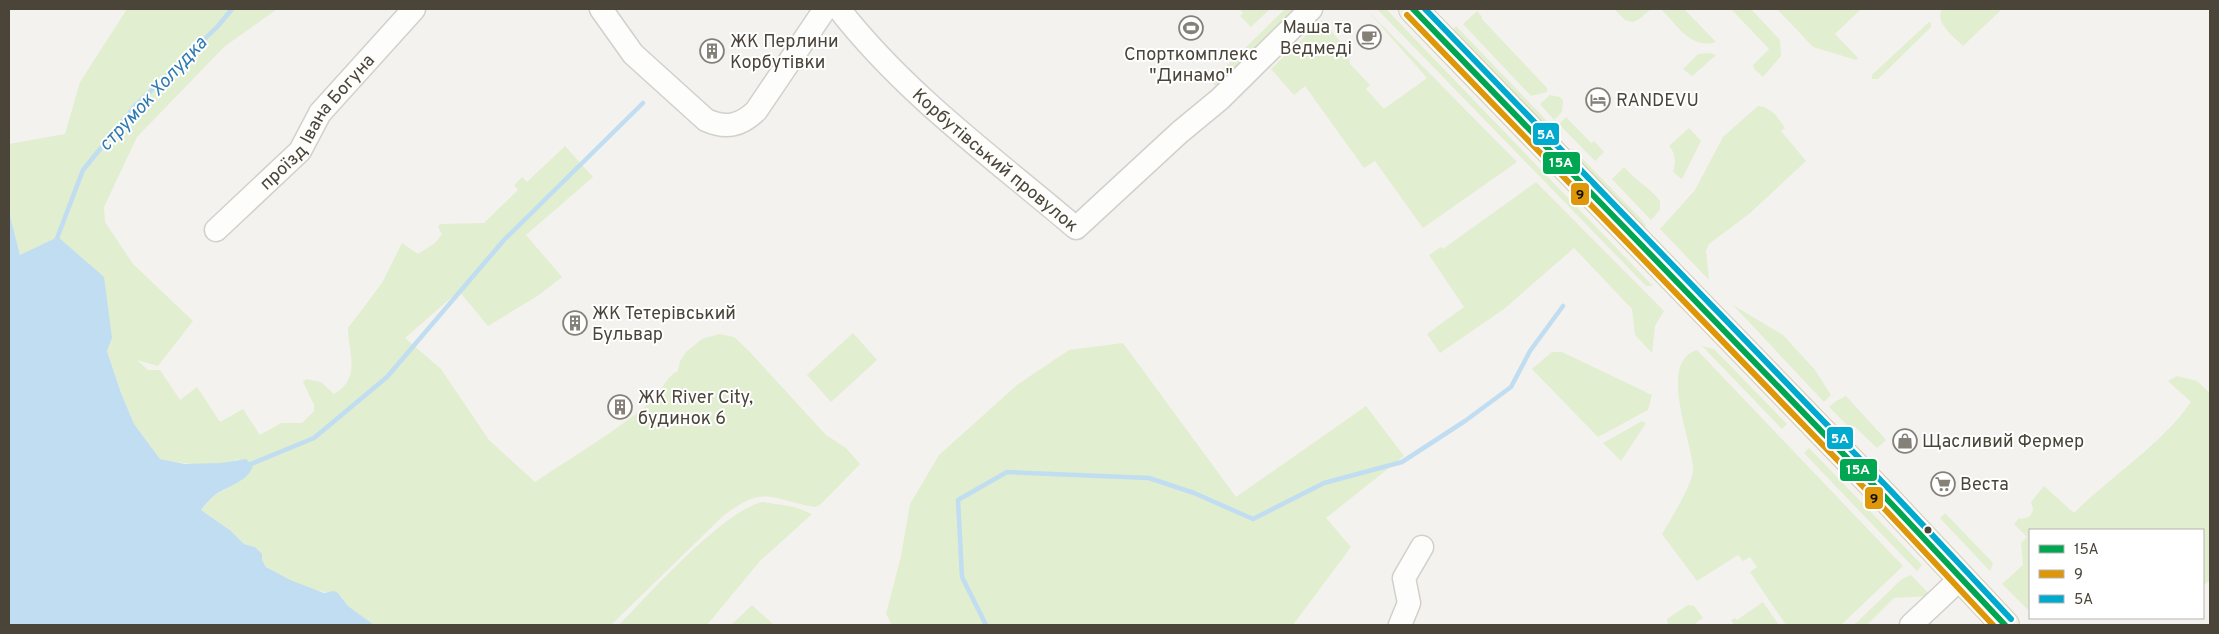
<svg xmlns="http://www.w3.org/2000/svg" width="2219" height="634" font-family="Overpass,sans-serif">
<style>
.green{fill:#e1eecf}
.water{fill:#c0ddf1}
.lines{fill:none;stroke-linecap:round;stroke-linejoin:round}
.stream{stroke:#c0ddf1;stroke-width:4.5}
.minor-casing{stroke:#d2d0cb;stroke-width:25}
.major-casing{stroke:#d6cebb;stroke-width:30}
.minor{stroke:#fdfdfc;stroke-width:22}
.major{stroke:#f2efe6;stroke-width:28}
.bus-1-casing{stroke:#fff;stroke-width:10}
.bus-2-casing{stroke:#fff;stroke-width:10}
.bus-3-casing{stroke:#fff;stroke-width:10}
.bus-1{stroke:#00a651;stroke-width:6}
.bus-2{stroke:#dd9709;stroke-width:6}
.bus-3{stroke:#00a9ce;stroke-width:6}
.bus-dot{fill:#4b4439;stroke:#fff;stroke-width:2}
.labels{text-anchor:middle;stroke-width:4;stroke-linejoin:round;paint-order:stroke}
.poi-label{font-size:18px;fill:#4b4439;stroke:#fff;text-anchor:start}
.street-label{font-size:18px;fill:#4b4439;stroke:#fff}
.water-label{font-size:19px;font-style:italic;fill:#2e7ab2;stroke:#fff}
.line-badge{stroke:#fff;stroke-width:2}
.badge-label{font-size:14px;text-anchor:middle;font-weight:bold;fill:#fff}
.pale-badge-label{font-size:14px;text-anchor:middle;font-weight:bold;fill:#111}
</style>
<rect width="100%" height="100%" fill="#f4f2ee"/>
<g class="green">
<path d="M127,9h150l-53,38 -87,90 -33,70 1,15 28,42 60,57 -35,45 -21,-6 11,10h12l20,30 17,-13 23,35 23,-13 17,26 21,-12h21l12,-12v-6l-11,-23 3,-3 15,3 13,12c28,-16 14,-42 14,-66l34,-45 20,-40 16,11 17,-11 7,-9 -4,-7 2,-3 44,-1 34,-33 -4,-5 8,-8 5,5 38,-36 28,31 -67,58 36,42 -23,18 -51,31 -29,-35 -54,47 36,31 48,71 46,42c40,-27 82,-51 118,-82 9,-9 13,-24 25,-29l2,-10 6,-9 16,-13 17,-5 15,3 15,14 77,84 20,13 14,16 -40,41 -5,2c-46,-8 -50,-23 -92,9l-112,109h-237l-26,-19 -10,-13c-23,0 -52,-11 -70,-25 -6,-5 -9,-14 -13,-21l-11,-3 -13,-13 -30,-21 14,-15 27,-15 -3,-21c-24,9 -54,5 -79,0l-26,-35 -13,-31 -14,-42 5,-13 -92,-83 -11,-43v-68l56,-10 15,-52z"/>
<path d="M1239,9h31l-19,18 -11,-11 3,-3z"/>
<path d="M1285,9h15l-82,80 -7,-8z"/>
<path d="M1366,9l151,153 -94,66 -48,-67 -11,7 -59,-82 -11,9 -23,-26 51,-49 26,31 2,13 20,21 -4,4 18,20 43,-31z"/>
<path d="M1377,9h9l267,277h-7z"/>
<path d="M1614,9h37l-13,11 -6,2 -7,-2z"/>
<path d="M1661,9h23l32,33c-25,8 -39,-17 -55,-33z"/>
<path d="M1731,9h20l29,31 1,16 -18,21 -9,-8 -1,-4 16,-16z"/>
<path d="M1777,9h84l-26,25 23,24 -2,2 -43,-13z"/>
<path d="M1942,9h60l-39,37c-9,-9 -29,-24 -21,-37z"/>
<path d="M1477,11l5,6v2l65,69v4l-16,4 -68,-72z"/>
<path d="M1929,22l2,1v4l-53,52h-6v-4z"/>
<path d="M1456,26l93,97h-9l-88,-93z"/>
<path d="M1711,53l5,2 -24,21 -9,-7 15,-15z"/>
<path d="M1550,95l10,2 3,3 -1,12 -8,8 -14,-16z"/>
<path d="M1758,106c13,1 20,11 27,22l-4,3 25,30 -57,53 -40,30 -3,7 3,29 -49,-51 35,-39 28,-53z"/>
<path d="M1566,117l25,26 3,-2 10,11 -9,9 -36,-37z"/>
<path d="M1689,128l12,13 -19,38 -9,-7c3,-10 3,-18 -4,-26z"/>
<path d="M1572,148l70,72 4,6 -3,1 -70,-70z"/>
<path d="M1624,167c11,13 25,20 36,34v9l-9,10 -39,-41z"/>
<path d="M1536,182l128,129 -9,15 -3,27 -17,-18 -3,-26 -58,-61 -70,61 -64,44 -13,-19 37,-27 -35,-52 12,-8 2,2z"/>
<path d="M1733,305l50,30 32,35 16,25 -7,7z"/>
<path d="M853,333l24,27 -46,42 -24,-27z"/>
<path d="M1123,343l113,154 130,-91 38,50 -78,62 25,29 -58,78h-401l-6,-11 15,-58 9,-52 29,-49 78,-70 52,-35z"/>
<path d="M1702,346l12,3 73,75 -5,5z"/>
<path d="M1697,350l206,216 -62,59h-55l-36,-53 7,-5 -7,-10 -7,4 -5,-6 -41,26 -35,-47c8,-14 31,-49 31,-65 -1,-29 -36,-107 4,-119z"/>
<path d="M1552,352h10l90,43 -4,15 -50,27 -66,-68z"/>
<path d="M2177,376l20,5 13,12v187l-7,6v-56h-173v63l-2,17 -26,-26 21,-19 -2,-22 6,-6 -13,-13 5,-6c7,2 13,-2 14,-9l-2,-7 13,-16 30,27c38,-38 86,-67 117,-111l-23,-21z"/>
<path d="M1846,396l40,44 -9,8 -23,-22 -3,3 -22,-22 7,-6z"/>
<path d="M1642,421l4,2 -25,38 -18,-18z"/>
<path d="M1809,448l113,117 -5,6 -113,-118z"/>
<path d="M763,502l32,5 17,7 -52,47 -53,64h-88c29,-30 106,-116 144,-123z"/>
<path d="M1945,513l48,50 -3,8 -50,-53z"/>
<path d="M1911,575l20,21 -37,2 -27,27h-13l48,-46z"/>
<path d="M1763,602l16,23h-45l-3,-5 4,-2 2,2z"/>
<path d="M752,605l22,20h-43z"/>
<path d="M1688,605l6,1 9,12 -10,7h-25l-1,-6z"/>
</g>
<path class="water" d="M9,212l11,43 38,-18 46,40 8,61 -5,13 14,42 13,31 26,35 25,5 36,-1 25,-4 7,6c-4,17 -26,21 -38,30 -5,4 -10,10 -14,15l30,21 13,13 11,3 7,7v6l4,7 24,13 34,13 10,-2 4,2 10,13 26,19h-365z"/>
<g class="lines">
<g class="stream">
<path d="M56,241l27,-71 52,-64 83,-80 14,-17"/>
<path d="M246,466l68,-28 73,-61 117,-137 139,-137"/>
<path d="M986,625l-24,-48 -4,-77 49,-28 142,6 45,15 59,26 71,-36 78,-21 63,-41 46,-34 19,-36 33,-45"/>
</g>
<g class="minor-casing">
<g id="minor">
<path d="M601,9l32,45 73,66c20,9 34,6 50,-9l69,-102"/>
<path id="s1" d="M839,9c66,85 156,150 237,219l104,-96 40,-33 91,-90"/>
<path id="s2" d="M216,230l84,-79 20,-38 94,-104"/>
<path d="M1400,625l9,-22 -5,-25 18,-31"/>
<path d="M1911,625l50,-47"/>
</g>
</g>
<g class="major-casing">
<path id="major" d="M1413,9l472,488 120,128"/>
</g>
<use href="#minor" class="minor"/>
<use href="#major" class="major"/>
<g class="bus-1-casing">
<path id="bus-1" d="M1413,9l472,488 120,128"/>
</g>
<g class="bus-2-casing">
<path id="bus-2" d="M1407,15l472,488 114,122"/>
</g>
<g class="bus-3-casing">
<path id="bus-3" d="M1425,9l466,482 120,128"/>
</g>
<use href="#bus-1" class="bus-1"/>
<use href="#bus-2" class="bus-2"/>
<use href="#bus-3" class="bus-3"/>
</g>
<defs>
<g id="stadium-ring" transform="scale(1.25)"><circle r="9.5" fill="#fff" stroke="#868178" stroke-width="1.5"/><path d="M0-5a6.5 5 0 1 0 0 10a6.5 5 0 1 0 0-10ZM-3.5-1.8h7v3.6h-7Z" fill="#868178"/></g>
<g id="cafe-ring" transform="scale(1.25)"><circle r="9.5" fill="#fff" stroke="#868178" stroke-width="1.5"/><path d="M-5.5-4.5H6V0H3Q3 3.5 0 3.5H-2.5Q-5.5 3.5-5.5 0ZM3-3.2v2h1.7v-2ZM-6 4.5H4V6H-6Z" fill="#868178"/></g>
<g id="building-ring" transform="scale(1.25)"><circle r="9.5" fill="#fff" stroke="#868178" stroke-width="1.5"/><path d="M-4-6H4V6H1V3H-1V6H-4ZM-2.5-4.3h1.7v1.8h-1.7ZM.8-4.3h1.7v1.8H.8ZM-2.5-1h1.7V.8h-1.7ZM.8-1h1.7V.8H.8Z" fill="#868178"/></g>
<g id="hotel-ring" transform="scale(1.25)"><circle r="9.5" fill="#fff" stroke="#868178" stroke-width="1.5"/><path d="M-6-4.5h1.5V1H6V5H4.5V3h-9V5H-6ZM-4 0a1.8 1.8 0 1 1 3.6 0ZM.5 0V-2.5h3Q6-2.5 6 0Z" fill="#868178"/></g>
<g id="shop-ring" transform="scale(1.25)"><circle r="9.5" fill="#fff" stroke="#868178" stroke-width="1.5"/><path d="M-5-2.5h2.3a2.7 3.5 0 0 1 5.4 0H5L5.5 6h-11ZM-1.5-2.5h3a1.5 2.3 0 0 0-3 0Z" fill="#868178"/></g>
<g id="supermarket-ring" transform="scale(1.25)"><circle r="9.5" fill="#fff" stroke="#868178" stroke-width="1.5"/><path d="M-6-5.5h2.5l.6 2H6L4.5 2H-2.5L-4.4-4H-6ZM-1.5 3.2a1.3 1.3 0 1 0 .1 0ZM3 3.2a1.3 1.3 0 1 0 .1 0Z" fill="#868178"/></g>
</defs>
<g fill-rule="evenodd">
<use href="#stadium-ring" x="1191" y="28"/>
<use href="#cafe-ring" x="1369" y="37"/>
<use href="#building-ring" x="712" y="51"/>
<use href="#hotel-ring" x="1598" y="100"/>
<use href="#building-ring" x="575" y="323"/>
<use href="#building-ring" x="620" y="407"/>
<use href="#shop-ring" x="1905" y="441"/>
<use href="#supermarket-ring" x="1943" y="484"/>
</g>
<circle class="bus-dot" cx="1928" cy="530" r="4.5"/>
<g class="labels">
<g class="poi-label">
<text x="1352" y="33" text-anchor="end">Маша та<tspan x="1352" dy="21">Ведмеді</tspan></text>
<text x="730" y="47">ЖК Перлини<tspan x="730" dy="21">Корбутівки</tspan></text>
<text x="1191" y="60" text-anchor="middle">Спорткомплекс<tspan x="1191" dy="21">"Динамо"</tspan></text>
<text x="1616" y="106">RANDEVU</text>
<text x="592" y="319">ЖК Тетерівський<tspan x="592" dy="21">Бульвар</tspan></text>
<text x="638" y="403">ЖК River City,<tspan x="638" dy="21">будинок 6</tspan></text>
<text x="1922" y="447">Щасливий Фермер</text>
<text x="1960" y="490">Веста</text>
</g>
<g class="street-label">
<text dy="6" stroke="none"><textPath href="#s2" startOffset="149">проїзд Івана Богуна</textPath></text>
<text dy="6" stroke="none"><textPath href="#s1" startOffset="218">Корбутівський провулок</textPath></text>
</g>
<g class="water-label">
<text transform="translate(152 93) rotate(-47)" y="7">струмок Холудка</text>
</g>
</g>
<g class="line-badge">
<rect x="1532" y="122" width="28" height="24" rx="5" fill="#00a9ce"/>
<rect x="1542" y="151" width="39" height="24" rx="5" fill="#00a651"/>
<rect x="1570" y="182" width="20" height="24" rx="5" fill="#dd9709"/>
<rect x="1826" y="426" width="28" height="24" rx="5" fill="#00a9ce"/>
<rect x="1839" y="458" width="39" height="24" rx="5" fill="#00a651"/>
<rect x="1864" y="486" width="20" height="24" rx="5" fill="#dd9709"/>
</g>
<g class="badge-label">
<text x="1546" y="139">5А</text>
<text x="1561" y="167">15A</text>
<text x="1840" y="443">5А</text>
<text x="1858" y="474">15A</text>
</g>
<g class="pale-badge-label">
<text x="1580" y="199">9</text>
<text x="1874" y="503">9</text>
</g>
<rect width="2219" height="634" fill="none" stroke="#4b4439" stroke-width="20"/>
<rect x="2029" y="529" width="175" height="90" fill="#ffffff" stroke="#b7b4b0"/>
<rect x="2039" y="545" width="25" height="8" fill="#00a651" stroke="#b7b4b0"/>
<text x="2074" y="554" font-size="15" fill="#4b4439">15A</text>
<rect x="2039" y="570" width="25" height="8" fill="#dd9709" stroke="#b7b4b0"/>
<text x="2074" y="579" font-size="15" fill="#4b4439">9</text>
<rect x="2039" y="595" width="25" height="8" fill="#00a9ce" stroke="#b7b4b0"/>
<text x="2074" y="604" font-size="15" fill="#4b4439">5А</text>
</svg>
